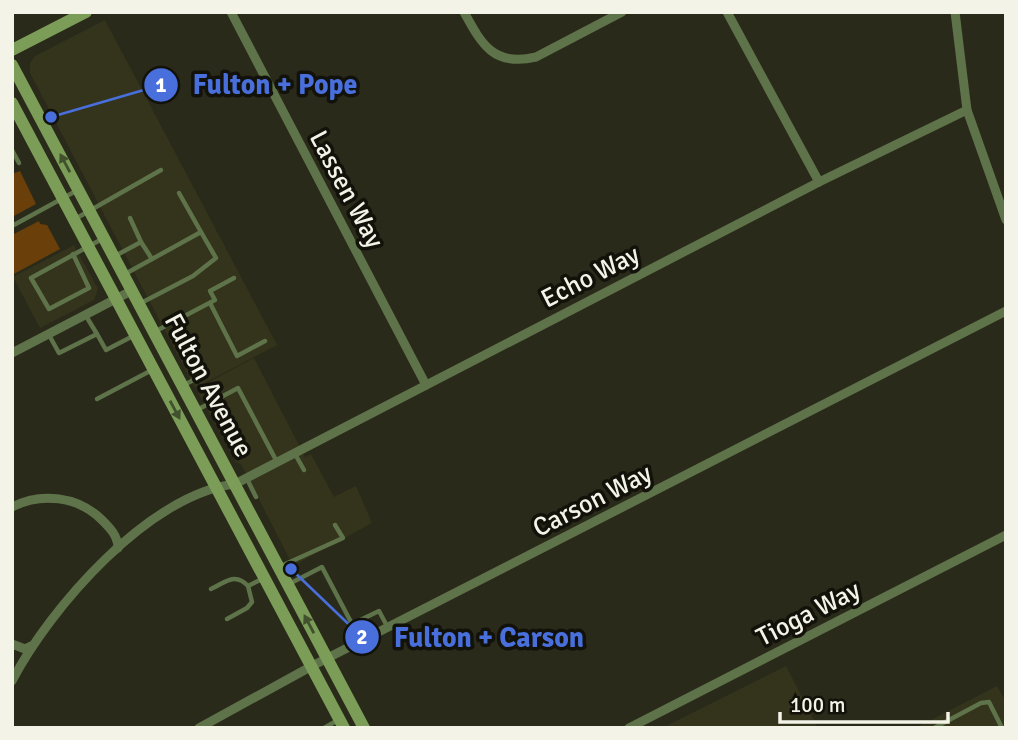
<svg xmlns="http://www.w3.org/2000/svg" width="1018" height="740" font-family="Signika,sans-serif">
<style>
.built{fill:#34331c}
.green{fill:#6b3f09}
.lines{fill:none;stroke-linecap:round;stroke-linejoin:round}
.lane{stroke:#5e7349;stroke-width:4.5}
.street{stroke:#5e7349;stroke-width:9}
.secondary{stroke:#7b9d58;stroke-width:12}
.oneway{fill:#41512e}
.labels{text-anchor:middle;stroke-width:7;stroke-linejoin:round;paint-order:stroke}
.street-label{font-size:26px;fill:#f3f3e8;stroke:#12120b}
.leader{fill:none;stroke:#486fdb;stroke-width:2.5}
.callout-dot{fill:#486fdb;stroke:#12120b;stroke-width:2.5}
.mark-label{font-size:21px;text-anchor:middle;font-weight:bold;fill:#fff}
.callout-label{font-size:28px;text-anchor:middle;font-weight:bold;fill:#486fdb;stroke:#12120b;stroke-width:7;stroke-linejoin:round;paint-order:stroke}
</style>
<rect width="100%" height="100%" fill="#2a2a1a"/>
<g class="built">
<path d="M105,20l172,325 -82,43 -165,-315v-10l5,-7z"/>
<path d="M74,245l24,44 -4,11 -54,28 -27,-51z"/>
<path d="M254,358l51,99 6,-3 23,43 22,-11 16,37 -79,43 -52,-102 -5,-2 -40,-73z"/>
<path d="M786,666l32,62h-156z"/>
<path d="M997,686l9,16v26h-91z"/>
</g>
<g class="green">
<path d="M20,171l16,33 -24,13v-43z"/>
<path d="M39,221l1,3 7,1 13,24 -48,26v-40z"/>
</g>
<g class="lines">
<g class="lane">
<path d="M12,150l7,13"/>
<path d="M179,193l22,39"/>
<path d="M130,218l11,24"/>
<path d="M75,219l86,-49"/>
<path d="M12,226l64,-35"/>
<path d="M73,254l16,34 -40,21 -18,-31 71,-39"/>
<path d="M115,256l26,-14 11,17"/>
<path d="M125,274l76,-42 15,26 -23,18 -52,27"/>
<path d="M210,303l27,53 28,-15"/>
<path d="M86,316l11,18"/>
<path d="M174,322l29,53 -19,10"/>
<path d="M156,331l59,-31 -5,-9 24,-13"/>
<path d="M49,335l10,18 38,-19 9,16 29,-15"/>
<path d="M97,399l55,-29"/>
<path d="M197,410l41,-22 39,74"/>
<path d="M295,454l9,16"/>
<path d="M247,479l9,18"/>
<path d="M281,566l62,-28 -8,-13"/>
<path d="M289,584l33,-17 30,57 27,-13 8,15"/>
<path d="M211,589c15,-7 24,-17 37,-3l16,-8"/>
<path d="M227,619l20,-11 5,-6 -4,-16"/>
<path d="M324,728l14,-8"/>
<path d="M934,728l47,-25 8,-1 13,26"/>
</g>
<g class="street">
<path d="M231,12l195,373"/>
<path d="M464,12c18,33 30,55 72,45l86,-45"/>
<path d="M727,12l92,170"/>
<path d="M955,12l12,98 39,110"/>
<path d="M12,353l121,-63"/>
<path d="M12,507c29,-15 66,-11 90,13 8,8 16,16 16,28"/>
<path d="M12,644l13,5 6,-3"/>
<path d="M12,681c38,-73 137,-187 223,-197l584,-302 148,-72"/>
<path d="M199,728l113,-62 694,-355"/>
<path d="M629,728l377,-193"/>
</g>
<g class="secondary">
<path d="M12,50l74,-38"/>
<path d="M12,65l352,663"/>
<path d="M12,103l332,625"/>
</g>
</g>
<defs><path id="oneway-solid" d="M-6-.8H1V-3.2L6.5 0L1 3.2V.8H-6Z" transform="scale(1.75)"/></defs>
<g class="oneway">
<use href="#oneway-solid" transform="translate(65 163) rotate(-118)"/>
<use href="#oneway-solid" transform="translate(175 410) rotate(62)"/>
<use href="#oneway-solid" transform="translate(309 624) rotate(-118)"/>
</g>
<g class="labels">
<g class="street-label">
<text transform="translate(347 189) rotate(62)" y="9">Lassen Way</text>
<text transform="translate(590 276) rotate(-27)" y="9">Echo Way</text>
<text transform="translate(209 385) rotate(62)" y="9">Fulton Avenue</text>
<text transform="translate(592 500) rotate(-27)" y="9">Carson Way</text>
<text transform="translate(808 613) rotate(-27)" y="9">Tioga Way</text>
</g>
</g>
<path class="leader" d="M51 117L161 85M291 569L362 637"/>
<g class="callout-dot">
<circle cx="51" cy="117" r="7"/>
<circle cx="291" cy="569" r="7"/>
<circle cx="161" cy="85" r="18"/>
<circle cx="362" cy="637" r="18"/>
</g>
<g class="mark-label">
<text x="161" y="92">1</text>
<text x="362" y="644">2</text>
</g>
<g class="callout-label">
<text x="275" y="94">Fulton + Pope</text>
<text x="489" y="647">Fulton + Carson</text>
</g>
<rect width="1018" height="740" fill="none" stroke="#f3f3e8" stroke-width="28"/>
<path d="M780 712v10h168v-10" fill="none" stroke="#f3f3e8" stroke-width="3.5"/>
<text x="790" y="712" font-size="21" fill="#f3f3e8" stroke="#12120b" stroke-width="5" paint-order="stroke">100 m</text>
</svg>
